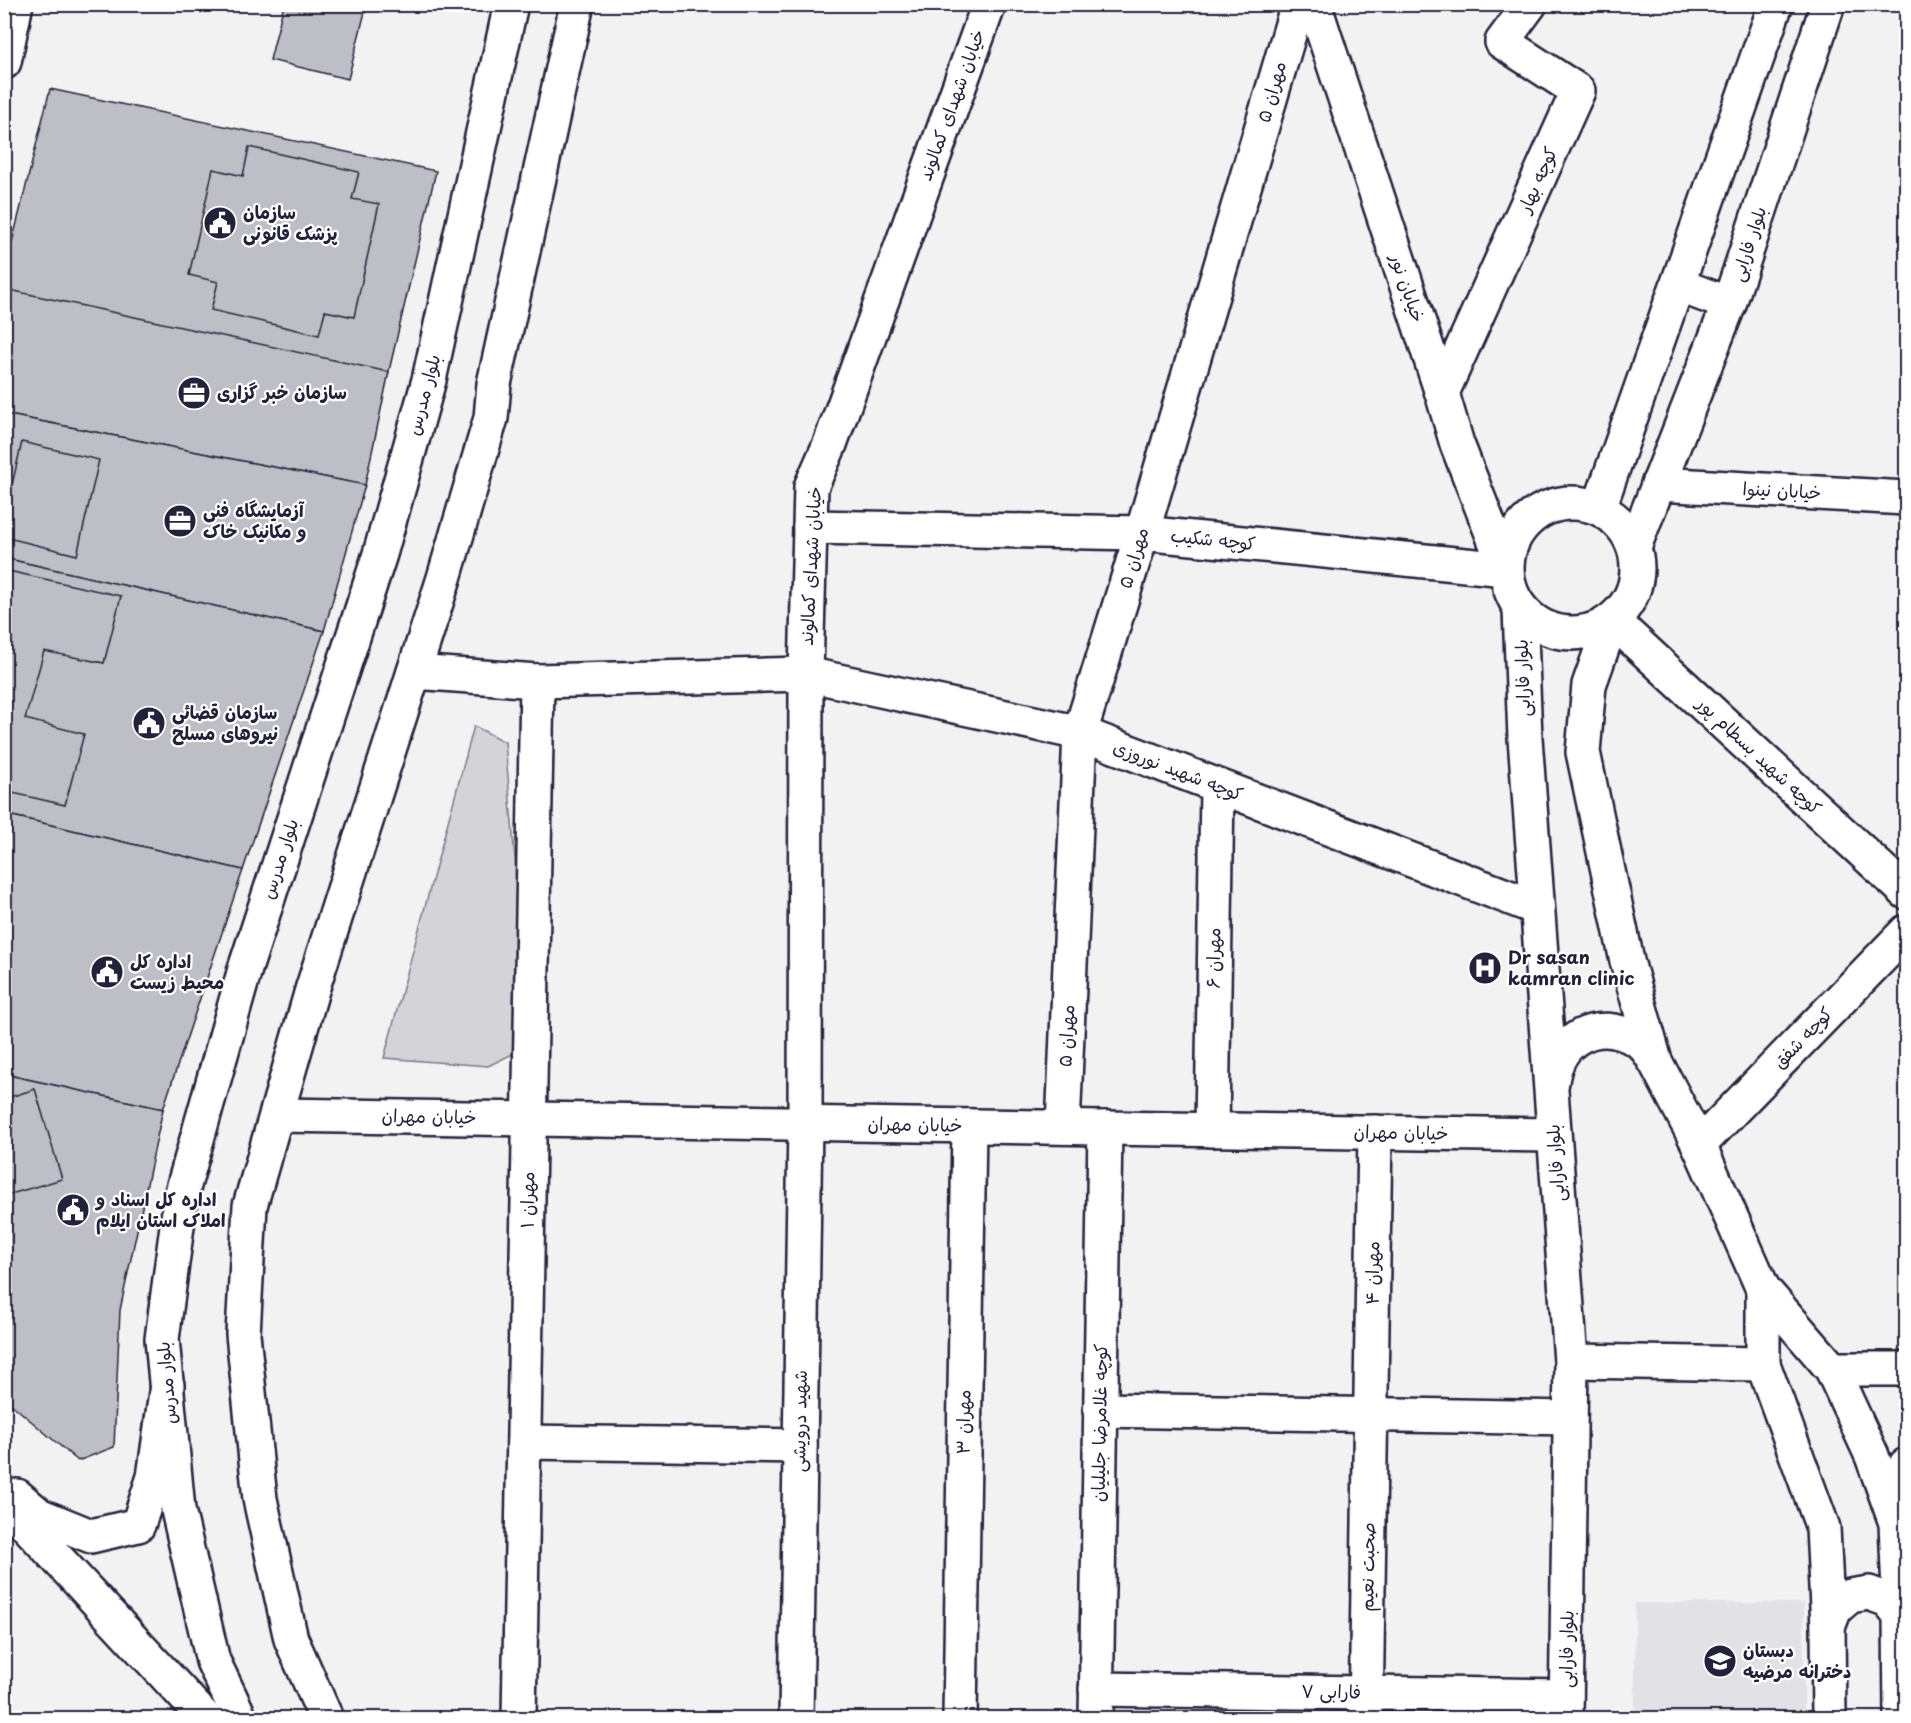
<svg xmlns="http://www.w3.org/2000/svg" width="1911" height="1723" font-family="'Playpen Sans','Playpen Sans Arabic',sans-serif">
<style>
.built{fill:#e2e2e6}
.green{fill:#d3d3d8;stroke:#7a7a8a;stroke-width:1.5}
.building{fill:#bebec6;stroke:#22223b;stroke-width:1.5}
.lines{fill:none;stroke-linecap:round;stroke-linejoin:round}
.minor-casing{stroke:#22223b;stroke-width:38}
.tertiary-casing{stroke:#22223b;stroke-width:38}
.secondary-casing{stroke:#22223b;stroke-width:38}
.primary-casing{stroke:#22223b;stroke-width:38}
.minor{stroke:#fff;stroke-width:33}
.tertiary{stroke:#fff;stroke-width:33}
.secondary{stroke:#fff;stroke-width:33}
.primary{stroke:#fff;stroke-width:33}
.labels{text-anchor:middle;stroke-width:4.5;stroke-linejoin:round;paint-order:stroke}
.street-label{font-size:18px;fill:#22223b;stroke:#fff}
.poi-label{font-size:18px;font-weight:bold;fill:#22223b;stroke:#fff;text-anchor:start}
</style>
<rect width="100%" height="100%" fill="#f2f2f3"/>
<filter id="ink" filterUnits="userSpaceOnUse"><feTurbulence type="fractalNoise" baseFrequency=".0167" numOctaves="2"/><feDisplacementMap in="SourceGraphic" scale="12" xChannelSelector="R" yChannelSelector="G"/><feConvolveMatrix kernelMatrix="1 2 1 2 8 2 1 2 1" color-interpolation-filters="sRGB"/></filter>
<g filter="url(#ink)">
<rect class="built" x="1635" y="1603" width="169" height="115"/>
<path class="green" d="M474,726l31,16 26,303 -43,21 -104,-8z"/>
<g class="building">
<path d="M284,4h83l-19,75 -78,-19z"/>
<path d="M50,89l386,82 -48,204 -384,-83v-17z"/>
<path d="M249,147l110,25 -7,27 27,5 -25,113 -29,-6 -6,24 -108,-25 7,-28 -29,-7 24,-106 30,7z"/>
<path d="M5,289l384,83 -24,113 -361,-71z"/>
<path d="M4,414l361,71 -41,146 -320,-73z"/>
<path d="M22,442l77,18 -22,95 -73,-18v-18z"/>
<path d="M4,558l320,73 -81,239 -239,-56z"/>
<path d="M4,570l117,26 -17,67 -60,-12 -19,68 59,15 -19,71 -61,-14z"/>
<path d="M4,814l239,56 -80,239 -159,-35z"/>
<path d="M4,1074l159,35 -43,201 -6,137 -36,14 -74,-63z"/>
<path d="M35,1089l27,90 -58,17v-97z"/>
</g>
<g class="lines">
<g class="minor-casing">
<g id="minor">
<path d="M4,62l12,-58"/>
<path d="M1442,393l136,-302 -76,-49 28,-38"/>
<path d="M1658,484l248,14"/>
<path d="M810,527l332,6 364,36"/>
<path d="M1612,620l294,272"/>
<path d="M414,672l123,9 269,-7 274,59 457,175"/>
<path d="M277,1115l1276,20"/>
<path d="M1063,1127l17,-394 62,-200 156,-529"/>
<path d="M1212,1130l5,-344"/>
<path d="M1699,1145l207,-213"/>
<path d="M1100,1410l470,8"/>
<path d="M524,1442l276,4"/>
<path d="M1096,1689l470,7"/>
<path d="M519,1718l18,-1037"/>
<path d="M796,1718l9,-595 1,-449 4,-147 1,-40 19,-43 159,-440"/>
<path d="M960,1718l9,-592"/>
<path d="M1096,1718l9,-590"/>
<path d="M1366,1718l9,-586"/>
</g>
</g>
<g class="tertiary-casing">
<g id="tertiary">
<path d="M1314,4l128,389 15,51 49,125"/>
<path d="M1678,285l51,19"/>
<circle cx="1572" cy="568" r="65"/>
<path d="M1599,508l177,-504"/>
<path d="M1634,547l95,-243 99,-300"/>
<path d="M1520,609l5,129 46,623 -5,357"/>
<path d="M1612,620l-23,65 -6,67 44,209 28,100 44,84 64,144 69,80 40,87 24,67 4,92 1,103"/>
<path d="M1552,1082c5,-44 46,-66 85,-42 8,4 13,14 18,21"/>
<path d="M1763,1289v75l60,164 5,99 1,91"/>
<path d="M1571,1361l192,3"/>
<path d="M1832,1369h74"/>
<path d="M1896,1521l10,-56"/>
<path d="M1828,1627l7,-18 15,-13 19,-3 19,7 12,15"/>
</g>
</g>
<g class="secondary-casing">
<g id="secondary">
<path d="M240,1718l-27,-57 -35,-151 -16,-171 19,-143 64,-227 135,-415 49,-174 82,-376"/>
<path d="M326,1718l-35,-79 -31,-140 -17,-165 7,-128 62,-216 132,-412 47,-160 3,-34 83,-380"/>
</g>
</g>
<g class="primary-casing">
<g id="primary">
<path d="M17,1496l22,19 52,21 47,-11 16,-48 13,-92"/>
<path d="M4,1501l201,217"/>
</g>
</g>
<use href="#minor" class="minor"/>
<use href="#tertiary" class="tertiary"/>
<use href="#secondary" class="secondary"/>
<use href="#primary" class="primary"/>
</g>
</g>
<defs>
<g id="civic-disc" transform="scale(1.725)"><circle r="9.5" fill="#22223b" stroke="#fff"/><path d="M-.6-6.5H3V-4.5H.6V-3L4-1V1h2V6H-6V1h2V-1L-.6-3ZM-1.2 2.5V6h2.4V2.5Z" fill="#fff"/></g>
<g id="office-disc" transform="scale(1.725)"><circle r="9.5" fill="#22223b" stroke="#fff"/><path d="M-6-3h4V-5.5h4V-3h4V5H-6ZM-1-4.5V-3h2v-1.5ZM-6 0V1H6V0Z" fill="#fff"/></g>
<g id="hospital-disc" transform="scale(1.725)"><circle r="9.5" fill="#22223b" stroke="#fff"/><path d="M-5-5h3v3.5h4V-5h3V5h-3V1.5h-4V5h-3Z" fill="#fff"/></g>
<g id="school-disc" transform="scale(1.725)"><circle r="9.5" fill="#22223b" stroke="#fff"/><path d="M0-5L7-2L0 1L-7-2ZM-4 1L0 2.5L4 1V4Q0 6-4 4Z" fill="#fff"/></g>
</defs>
<g fill-rule="evenodd">
<use href="#civic-disc" x="220" y="223"/>
<use href="#office-disc" x="194" y="393"/>
<use href="#office-disc" x="180" y="521"/>
<use href="#civic-disc" x="149" y="723"/>
<use href="#hospital-disc" x="1485" y="968"/>
<use href="#civic-disc" x="107" y="972"/>
<use href="#civic-disc" x="73" y="1210"/>
<use href="#school-disc" x="1720" y="1661"/>
</g>
<g class="labels">
<g class="street-label">
<text transform="translate(1272 92) rotate(-74)" y="6">مهران ۵</text>
<text transform="translate(952 105) rotate(-70)" y="6">خیابان شهدای کمالوند</text>
<text transform="translate(1538 180) rotate(-66)" y="6">کوچه بهار</text>
<text transform="translate(1749 244) rotate(-72)" y="6">بلوار فارابی</text>
<text transform="translate(1407 288) rotate(71)" y="6">خیابان نور</text>
<text transform="translate(424 395) rotate(-75)" y="6">بلوار مدرس</text>
<text transform="translate(1782 491) rotate(3)" y="6">خیابان نینوا</text>
<text transform="translate(1213 540) rotate(6)" y="6">کوچه شکیب</text>
<text transform="translate(1134 558) rotate(-73)" y="6">مهران ۵</text>
<text transform="translate(811 566) rotate(-87)" y="6">خیابان شهدای کمالوند</text>
<text transform="translate(1523 678) rotate(-92)" y="6">بلوار فارابی</text>
<text transform="translate(1759 756) rotate(43)" y="6">کوچه شهید بسطام پور</text>
<text transform="translate(1178 771) rotate(21)" y="6">کوچه شهید نوروزی</text>
<text transform="translate(280 859) rotate(-72)" y="6">بلوار مدرس</text>
<text transform="translate(1214 958) rotate(-89)" y="6">مهران ۶</text>
<text transform="translate(1067 1036) rotate(-87)" y="6">مهران ۵</text>
<text transform="translate(1803 1038) rotate(-46)" y="6">کوچه شفق</text>
<text transform="translate(429 1117) rotate(1)" y="6">خیابان مهران</text>
<text transform="translate(915 1125) rotate(1)" y="6">خیابان مهران</text>
<text transform="translate(1401 1133) rotate(1)" y="6">خیابان مهران</text>
<text transform="translate(1556 1163) rotate(-94)" y="6">بلوار فارابی</text>
<text transform="translate(528 1200) rotate(-89)" y="6">مهران ۱</text>
<text transform="translate(1373 1273) rotate(-89)" y="6">مهران ۴</text>
<text transform="translate(167 1383) rotate(-95)" y="6">بلوار مدرس</text>
<text transform="translate(800 1421) rotate(-89)" y="6">شهید درویشی</text>
<text transform="translate(964 1422) rotate(-89)" y="6">مهران ۳</text>
<text transform="translate(1100 1423) rotate(-89)" y="6">کوچه غلامرضا جلیلیان</text>
<text transform="translate(1368 1567) rotate(-89)" y="6">صحبت نعیم</text>
<text transform="translate(1567 1649) rotate(-89)" y="6">بلوار فارابی</text>
<text transform="translate(1331 1692) rotate(1)" y="6">فارابی ۷</text>
</g>
<g class="poi-label">
<text x="243" y="219">سازمان<tspan x="243" dy="21">پزشک قانونی</tspan></text>
<text x="217" y="399">سازمان خبر گزاری</text>
<text x="203" y="517">آزمایشگاه فنی<tspan x="203" dy="21">و مکانیک خاک</tspan></text>
<text x="172" y="719">سازمان قضائی<tspan x="172" dy="21">نیروهای مسلح</tspan></text>
<text x="1508" y="964">Dr sasan<tspan x="1508" dy="21">kamran clinic</tspan></text>
<text x="130" y="968">اداره کل<tspan x="130" dy="21">محیط زیست</tspan></text>
<text x="96" y="1206">اداره کل اسناد و<tspan x="96" dy="21">املاک استان ایلام</tspan></text>
<text x="1743" y="1657">دبستان<tspan x="1743" dy="21">دخترانه مرضیه</tspan></text>
</g>
</g>
<rect width="1911" height="1723" fill="none" stroke="#fff" stroke-width="24"/>
<rect x="12" y="12" width="1887" height="1699" fill="none" stroke="#22223b" stroke-width="2" filter="url(#ink)"/>
</svg>
